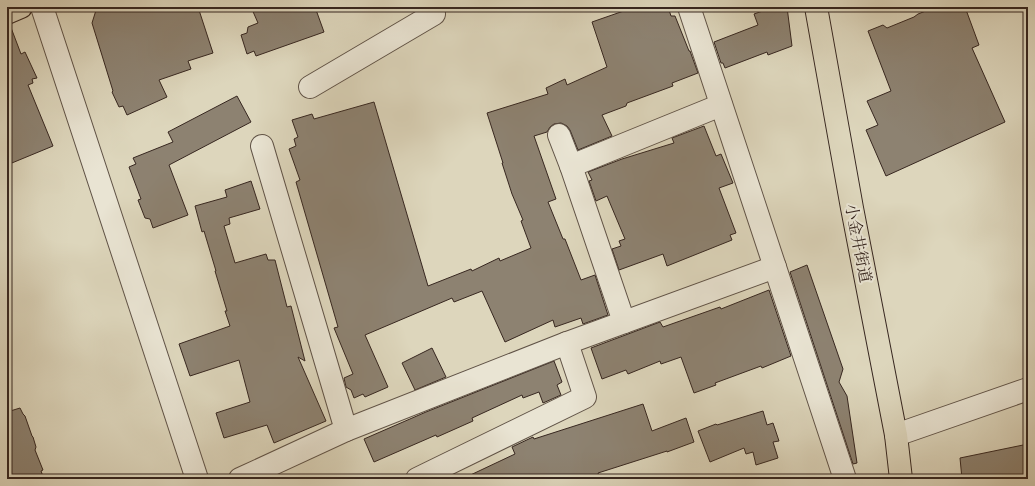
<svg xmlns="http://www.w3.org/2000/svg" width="1035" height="486" font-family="'Sorts Mill Goudy','Noto Serif JP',serif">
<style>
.building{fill:#8d8271;stroke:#372720}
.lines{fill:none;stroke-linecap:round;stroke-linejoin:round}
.minor-casing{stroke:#605347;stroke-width:24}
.primary-casing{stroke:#372720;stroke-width:24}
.minor{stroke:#e9e4d3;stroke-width:22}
.primary{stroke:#ddd6bc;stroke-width:22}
.labels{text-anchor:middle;stroke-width:4;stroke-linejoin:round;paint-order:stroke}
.street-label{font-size:16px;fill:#372720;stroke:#e9e4d3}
</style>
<rect width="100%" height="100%" fill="#ddd6bc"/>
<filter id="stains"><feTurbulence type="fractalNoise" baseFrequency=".005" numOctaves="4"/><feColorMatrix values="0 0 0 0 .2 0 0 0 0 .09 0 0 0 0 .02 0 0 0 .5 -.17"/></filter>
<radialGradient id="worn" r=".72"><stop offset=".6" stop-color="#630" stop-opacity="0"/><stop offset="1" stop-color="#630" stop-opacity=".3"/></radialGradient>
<g class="building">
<path d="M97,7h101l15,46 -25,8 3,8 -32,11 8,17 -40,18 -4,-9 -4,1 -7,-15 1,-1 -21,-68z"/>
<path d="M251,7h64l9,25 -68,24 -2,-5 -7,3 -6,-19 6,-2 1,-6 10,-4z"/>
<path d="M635,7h33l3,9h4l14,35h1l8,22 -26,10 1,3 -46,17 -1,3 -24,9 10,21 -34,14 -8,-20 -3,-4 -6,-3 -7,1 -4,3 -3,5 -13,4 22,63 -8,3 15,37h2l16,41 14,-5 13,40 -25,9 -2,-6 -26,9 -2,-7 -48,22 -23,-51 -28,11 -2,-4 -87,37 23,52 -23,10 -2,-3 -9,4 -3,-8 -5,-3 -2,-9 9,-4 -19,-46 4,-1 -42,-145 4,-2 -11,-31 7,-3 -2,-7 4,-2 -6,-17 20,-6 2,5 60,-17 54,184 43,-17 1,2 27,-13 1,3 31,-13 -10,-27 2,-1 -11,-26 -10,-31h1l-16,-50 61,-19 -2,-6 19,-9 2,6 40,-18 -15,-45z"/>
<path d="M774,7h13l5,39 -24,9 -1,-3 -42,16 -2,-5h-2l-7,-21 44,-17 -4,-11z"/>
<path d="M936,7h29l14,38 -7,3 33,74 -119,54 -20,-46 12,-5 -11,-24 24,-10 -23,-60 15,-6 4,3 27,-11 4,-3z"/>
<path d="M7,25h3l11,29 4,-2 12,26 -5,1 1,4 -5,2 25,61 -46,19z"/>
<path d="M237,96l14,26 -82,43 19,50 -35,13 -3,-9 -5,-1 -7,-18 3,-1 -12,-32 7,-3 -3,-6 40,-16 -5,-10z"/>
<path d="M704,126l12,30 5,-2 12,29 -14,5 17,45 -6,2 2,5 -65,26 -4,-12 -44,16 -7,-21 9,-3 -2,-5 6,-2 -18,-43 -11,5 -7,-20 3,-1 -4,-8 34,-13 52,-16 -2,-5z"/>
<path d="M251,181l9,28 -31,9 1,6 -6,2 11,37 31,-9 2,6h7l12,47 4,-1 14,55 -7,-4 28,64 -52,22 -7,-18 -43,13 -8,-25 34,-11 -11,-42 -49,16 -11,-32 51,-18 -5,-15h2l-12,-40h1l-12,-40 -2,1 -7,-26 32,-9 -2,-7z"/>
<path d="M807,265l36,104 -4,13 8,14 10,67 -4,1 -63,-192z"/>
<path d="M769,290l22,66 -29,12 -1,-2 -46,17 1,2 -22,8 -13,-36 -20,7 -1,-3 -32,13 -2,-4 -24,9 -11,-31 69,-26 3,5 57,-20 1,2z"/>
<path d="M432,348l14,29 -31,13 -13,-27z"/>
<path d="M554,361l8,21 -5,3 4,10 -18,8 -4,-11 -16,6 -1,-3 -50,23 1,3 -36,16 -1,-2 -62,27 -10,-23 62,-27z"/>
<path d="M643,404l9,27 34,-13 8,24 -27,10v-1l-69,22 2,6h-138l53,-25 -3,-7 21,-10 1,2z"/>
<path d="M20,408l3,6 2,2 7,20 1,1 3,10 -1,3 8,20 -2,1 3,8h-35l-2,-8v-59z"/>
<path d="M763,411l4,14 6,-2 6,18 -6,1 5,16 -22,7 -3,-13 -7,2 -2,-6 -34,14 -12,-31 18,-7 1,1z"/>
<path d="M1028,444v35h-66l-2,-21z"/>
</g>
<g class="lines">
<g class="minor-casing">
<g id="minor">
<path d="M42,7l155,472"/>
<path d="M689,7l156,472"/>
<path d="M310,87l124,-73 -2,-7"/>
<path d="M559,135l12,31 53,156"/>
<path d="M262,146l84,284"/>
<path d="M571,166l150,-61"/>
<path d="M896,435l132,-46"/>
<path d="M240,479l106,-49 221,-87 208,-76"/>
<path d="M417,479l168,-82 -18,-54"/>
</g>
</g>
<g class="primary-casing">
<g id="primary">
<path d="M816,7l36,201 44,227 5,44"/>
<path d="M7,13l14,-6"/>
</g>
</g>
<use href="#minor" class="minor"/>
<use href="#primary" class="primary"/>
</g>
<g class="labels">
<g class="street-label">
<text transform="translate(859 243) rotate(79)" y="6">小金井街道</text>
</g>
</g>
<rect width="1035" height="486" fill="none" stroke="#ddd6bc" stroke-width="24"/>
<rect x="8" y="8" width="1019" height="470" fill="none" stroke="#372720" stroke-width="2"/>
<rect x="12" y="12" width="1011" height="462" fill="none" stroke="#372720"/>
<rect width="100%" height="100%" filter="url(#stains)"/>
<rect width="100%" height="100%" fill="url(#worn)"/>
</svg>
